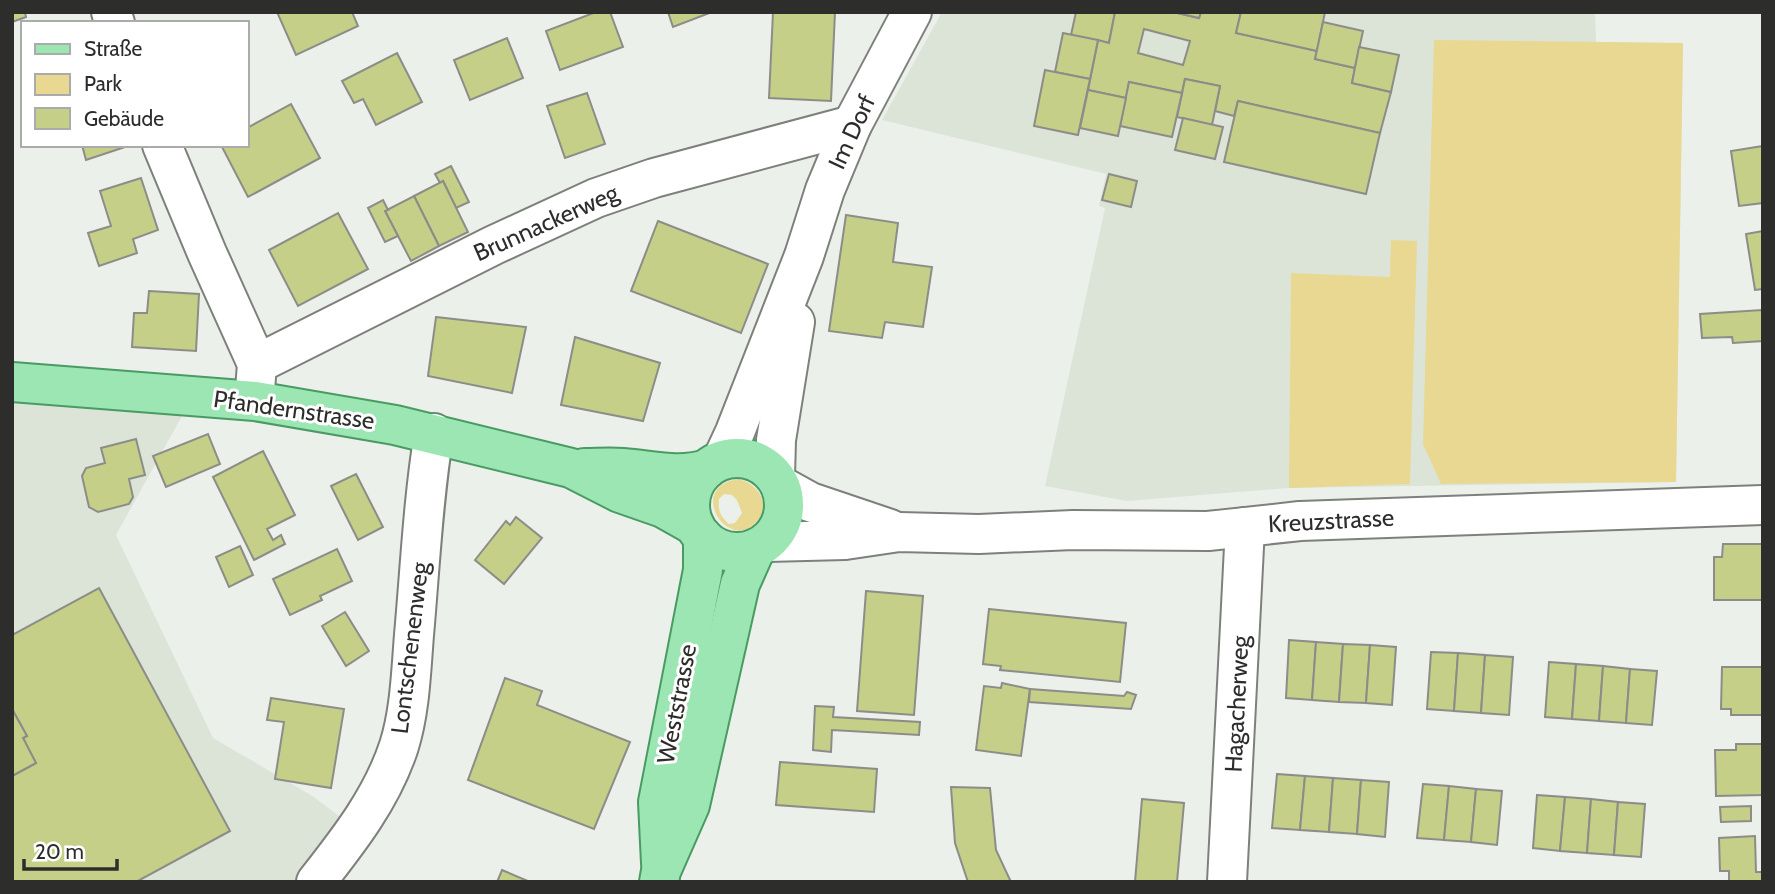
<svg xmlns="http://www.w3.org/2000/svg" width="1775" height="894" font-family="Cabin,sans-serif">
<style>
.built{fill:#dce4d8}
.green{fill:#e8d892;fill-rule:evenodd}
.building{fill:#c5cf87;stroke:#8c8d88;stroke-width:2;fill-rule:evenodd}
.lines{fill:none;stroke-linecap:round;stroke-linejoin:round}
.minor-casing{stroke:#7d807b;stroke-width:42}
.major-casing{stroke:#499b63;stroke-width:42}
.minor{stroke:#fff;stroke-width:38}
.major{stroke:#9be6b3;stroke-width:38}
.labels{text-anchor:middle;stroke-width:6;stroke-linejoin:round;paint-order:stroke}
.street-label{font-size:24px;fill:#2d2e2c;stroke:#fff}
</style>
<rect width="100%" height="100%" fill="#ecf0ea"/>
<g class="built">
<path d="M942,12h653l1,30 87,1 -7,439 -387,6 -162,13 -82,-15 60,-278 -6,-2 7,-32 -224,-54z"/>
<path d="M12,382l181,14 -77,139 97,203 101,59 43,33 -41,52h-304z"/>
</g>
<g class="green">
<path d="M1434,40l249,3 -7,439 -235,2 -18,-40z"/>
<path d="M1391,240l26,1 -7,243 -121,4 2,-215 99,4z"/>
<path d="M738,479c19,4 34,24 19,42 -28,34 -72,-34 -19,-42zM724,494l8,1 5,5 5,13 -7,10 -6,1c-9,-8 -11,-13 -10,-25z"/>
</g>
<g class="building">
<path d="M12,12h13l1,5 -14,5z"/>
<path d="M277,12h75l6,14 -62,29z"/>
<path d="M596,12h14l13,35 -63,23 -14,-39z"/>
<path d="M668,12h44l-39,15z"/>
<path d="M773,12h62l-4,89 -62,-3z"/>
<path d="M1076,12h39l-6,31 -38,-8z"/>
<path d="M1115,12h58l26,6 2,-6h40l-5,21 81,18 -2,8 40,9 -3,15 39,9 -11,41 -142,-32 -4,15 -19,-5 5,-25 -35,-7 -3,14 -53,-11 -3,16 -38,-8 10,-50 11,3zM1144,29l46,12 -7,24 -45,-12z"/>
<path d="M1173,12h28l-2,6z"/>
<path d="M1241,12h84l-8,39 -81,-18z"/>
<path d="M1323,22l40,9 -8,37 -40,-9z"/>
<path d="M1063,33l35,7 -8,39 -35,-7z"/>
<path d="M507,38l16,40 -53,22 -16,-40z"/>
<path d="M1359,47l40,8 -8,37 -39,-9z"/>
<path d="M397,53l25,49 -46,23 -13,-26 -9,4 -12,-22z"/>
<path d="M1045,70l45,9 -12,56 -44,-9z"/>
<path d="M1185,79l35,7 -8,39 -35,-8z"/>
<path d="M1129,82l53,11 -10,44 -52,-11z"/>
<path d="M1088,90l38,8 -8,38 -38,-8z"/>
<path d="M587,93l18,51 -40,14 -18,-52z"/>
<path d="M1238,101l142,32 -14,61 -142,-32z"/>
<path d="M291,104l29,54 -72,39 -27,-52h26v-17z"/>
<path d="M1183,118l40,9 -8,32 -40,-9z"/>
<path d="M82,145h49l-45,15z"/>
<path d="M1763,146v57l-24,3 -8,-55z"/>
<path d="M451,166l18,36 -13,6 -13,-27 -3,2 -5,-9z"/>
<path d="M1109,174l28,7 -6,26 -29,-7z"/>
<path d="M141,178l17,52 -25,9 4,14 -38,13 -11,-33 23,-7 -11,-35z"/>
<path d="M443,181l25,51 -29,14 -25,-50z"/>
<path d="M414,196l25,50 -28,15 -26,-50z"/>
<path d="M383,200l5,10 -3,1 13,25 -13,6 -17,-34z"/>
<path d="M338,213l30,56 -70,37 -29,-56z"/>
<path d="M846,215l52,8 -5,39 39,5 -9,60 -38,-5 -3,16 -53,-7z"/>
<path d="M658,221l110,43 -27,69 -110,-42z"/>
<path d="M1763,231v58l-8,1 -9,-56z"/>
<path d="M149,291l50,3 -3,57 -64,-4 2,-34h13z"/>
<path d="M1762,310l1,31 -30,2 -1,-6 -30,1 -2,-24z"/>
<path d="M436,317l90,10 -14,66 -84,-17z"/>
<path d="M575,337l85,26 -17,58 -82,-16z"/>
<path d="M208,434l12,30 -54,23 -13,-31z"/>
<path d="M136,439l9,36 -16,4 4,18 -4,7 -31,8 -9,-5 -7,-31 4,-8 19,-5 -4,-15z"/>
<path d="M263,451l32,64 -28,14 6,11 8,-5 4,9 -31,16 -41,-83z"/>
<path d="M356,474l27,53 -25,13 -27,-54z"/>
<path d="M516,517l26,21 -38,46 -29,-24 31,-39 4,4z"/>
<path d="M1723,544h40v56h-49v-43h8z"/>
<path d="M240,546l13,29 -24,12 -13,-30z"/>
<path d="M337,549l15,32 -32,15 2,4 -32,15 -17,-36z"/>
<path d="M99,588l131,243 -94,51h-124v-106l24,-13 -13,-25 4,-2 -15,-27v-74z"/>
<path d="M866,591l57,5 -9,119 -57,-4z"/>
<path d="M989,609l137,14 -6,59 -120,-12 1,-4 -18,-2z"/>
<path d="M345,612l24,39 -23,15 -24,-40z"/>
<path d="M1289,640l27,2 -4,58 -26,-2z"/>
<path d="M1316,642l27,2 -4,58 -27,-2z"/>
<path d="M1343,644l27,1 -4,58 -27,-1z"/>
<path d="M1370,645l26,2 -4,58 -26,-2z"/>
<path d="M1431,652l27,1 -4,58 -27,-2z"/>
<path d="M1458,653l27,2 -4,58 -27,-2z"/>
<path d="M1485,655l28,2 -4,58 -28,-2z"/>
<path d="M1549,662l27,2 -4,55 -27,-2z"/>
<path d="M1576,664l27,2 -4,55 -27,-2z"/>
<path d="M1603,666l27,3 -4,54 -27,-2z"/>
<path d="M1722,667h40v48h-31v-6h-10z"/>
<path d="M1630,669l27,2 -5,54 -26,-2z"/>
<path d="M505,678l37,13 -5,14 93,37 -36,87 -126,-49z"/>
<path d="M1002,683l28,6 -9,67 -45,-6 8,-64 17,2z"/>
<path d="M1030,689l94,7 3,-4 9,3 -5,14 -102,-7z"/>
<path d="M271,698l73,11 -13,79 -56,-9 9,-57 -17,-2z"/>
<path d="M815,706l19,1 -1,10 87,5 -1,13 -87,-5 -1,22 -18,-2z"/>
<path d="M12,709l15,27 -4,2 13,25 -24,13z"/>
<path d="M1736,744h27v51l-47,1 -1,-46h21z"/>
<path d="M780,762l97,7 -3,43 -98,-7z"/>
<path d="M1277,774l28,2 -5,54 -28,-2z"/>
<path d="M1305,776l28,2 -4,54 -29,-2z"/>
<path d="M1333,778l28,2 -4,54 -28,-2z"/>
<path d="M1361,780l28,2 -4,55 -28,-3z"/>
<path d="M1423,784l26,2 -5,54 -27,-2z"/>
<path d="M1449,786l27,3 -5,53 -27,-2z"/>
<path d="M951,787l39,1 6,62 15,32h-43l-13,-39z"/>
<path d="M1476,789l26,2 -5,54 -26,-3z"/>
<path d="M1537,795l28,2 -5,54 -27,-3z"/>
<path d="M1565,797l26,2 -4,54 -27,-2z"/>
<path d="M1142,799l42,4 -7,79h-42z"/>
<path d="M1591,799l27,3 -4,53 -27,-2z"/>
<path d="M1618,802l27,2 -4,53 -27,-2z"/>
<path d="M1751,806v15l-30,1 -1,-15z"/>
<path d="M1755,836l1,36h7v10h-34v-11h-9l-1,-33z"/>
<path d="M502,870l28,12h-33z"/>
</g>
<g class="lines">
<g class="minor-casing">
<g id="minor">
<path d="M111,12l4,11"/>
<path d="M162,145l45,108 50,111 -2,26"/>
<path d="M257,364l237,-119 102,-47 58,-20 198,-53"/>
<path d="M722,460l13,-28 69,-176 21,-66 27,-65 60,-113"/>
<path d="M775,476l1,-36 19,-118"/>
<path d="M781,486l29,16 80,27"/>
<path d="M767,542l78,-2 54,-8 80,2 94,-4 135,1 92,-10 463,-16"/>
<path d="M316,882c33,-42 66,-84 83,-136 11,-35 12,-74 15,-111 6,-67 9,-135 20,-202"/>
<path d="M1227,882l18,-355"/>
</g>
</g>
<g class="major-casing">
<g id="major">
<path d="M12,382l243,19 140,24 176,43 49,25 43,15 32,18"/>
<circle cx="737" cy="505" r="47"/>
<path d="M584,468c13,0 26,-1 39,0 30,2 54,10 84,1"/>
<path d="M661,863l-3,-61 45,-232v-33"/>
<path d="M659,882l2,-11 29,-66 50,-221 16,-36"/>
</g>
</g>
<use href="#minor" class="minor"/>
<use href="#major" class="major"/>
</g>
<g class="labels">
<g class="street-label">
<text transform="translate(852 132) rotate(-65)" y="8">Im Dorf</text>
<text transform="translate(546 223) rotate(-24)" y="8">Brunnackerweg</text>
<text transform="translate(294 410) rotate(8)" y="8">Pfandernstrasse</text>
<text transform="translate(1331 521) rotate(-3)" y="8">Kreuzstrasse</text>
<text transform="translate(410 648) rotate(-83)" y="8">Lontschenenweg</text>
<text transform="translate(677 704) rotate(-79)" y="8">Weststrasse</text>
<text transform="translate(1237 704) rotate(-87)" y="8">Hagacherweg</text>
</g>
</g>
<rect width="1775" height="894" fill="none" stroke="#2d2e2c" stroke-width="28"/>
<rect x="21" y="21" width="228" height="126" fill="#ffffff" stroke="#ababab" stroke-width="2"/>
<rect x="35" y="44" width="35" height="10" fill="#9be6b3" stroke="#ababab" stroke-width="2"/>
<text x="84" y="56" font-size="21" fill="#2d2e2c">Straße</text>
<rect x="35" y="74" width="35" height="21" fill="#e8d892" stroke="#ababab" stroke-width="2"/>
<text x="84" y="91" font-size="21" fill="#2d2e2c">Park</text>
<rect x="35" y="108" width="35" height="21" fill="#c5cf87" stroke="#ababab" stroke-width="2"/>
<text x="84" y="126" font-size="21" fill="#2d2e2c">Gebäude</text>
<path d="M24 859v10h93v-10" fill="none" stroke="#2d2e2c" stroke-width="3.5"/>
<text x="35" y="859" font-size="21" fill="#2d2e2c" stroke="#ffffff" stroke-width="5" paint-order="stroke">20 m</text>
</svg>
